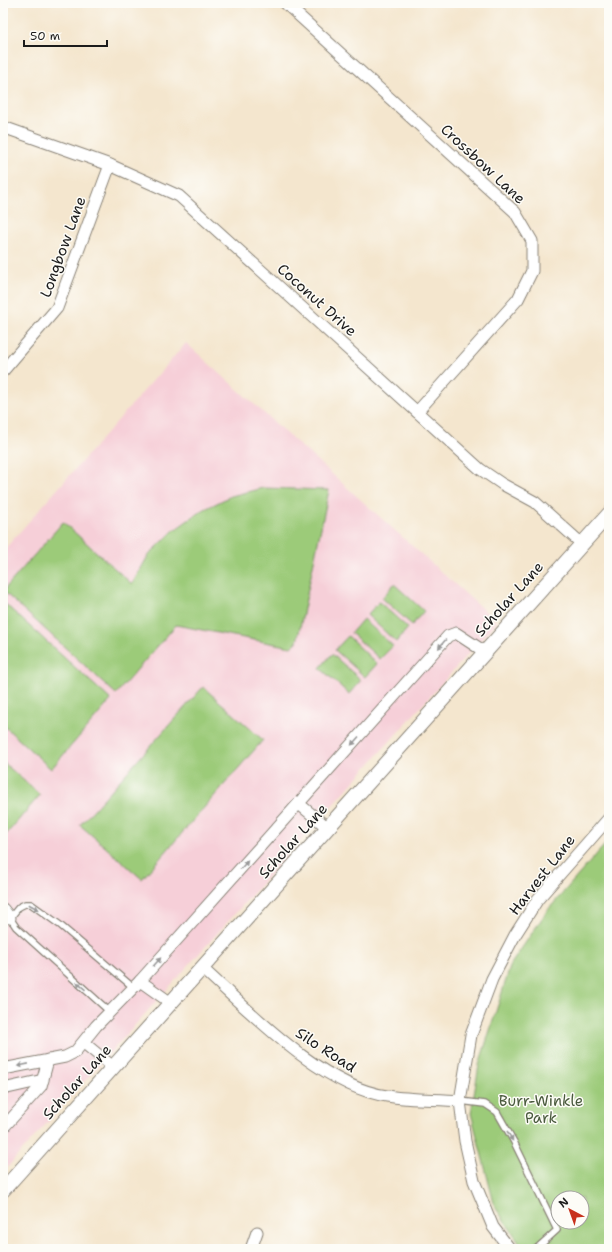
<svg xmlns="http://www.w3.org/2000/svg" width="612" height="1252" font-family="'Shantell Sans',sans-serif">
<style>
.built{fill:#f6cfd8}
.green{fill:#9ccb79;stroke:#5c744a;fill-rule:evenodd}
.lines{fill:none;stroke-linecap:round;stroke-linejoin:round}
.service-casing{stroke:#888175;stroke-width:8}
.minor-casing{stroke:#888175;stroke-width:13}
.tertiary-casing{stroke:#888175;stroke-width:16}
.service{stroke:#fff;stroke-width:5.5}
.minor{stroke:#fff;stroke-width:11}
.tertiary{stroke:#fff;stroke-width:14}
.oneway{fill:#999}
.labels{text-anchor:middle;stroke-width:3;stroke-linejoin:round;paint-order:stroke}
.street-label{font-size:15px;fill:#1c1c1c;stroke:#fdfcf7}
.park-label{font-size:15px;fill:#49593d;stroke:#fdfcf7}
</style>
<rect width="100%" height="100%" fill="#fdfcf7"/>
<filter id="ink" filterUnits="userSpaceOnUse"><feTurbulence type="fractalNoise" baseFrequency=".025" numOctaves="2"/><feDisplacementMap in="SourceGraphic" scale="8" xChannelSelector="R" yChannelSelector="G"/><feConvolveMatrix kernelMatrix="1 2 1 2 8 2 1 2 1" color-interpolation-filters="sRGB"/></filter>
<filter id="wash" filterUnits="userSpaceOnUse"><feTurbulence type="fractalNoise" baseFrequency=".012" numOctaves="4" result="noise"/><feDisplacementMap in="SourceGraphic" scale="16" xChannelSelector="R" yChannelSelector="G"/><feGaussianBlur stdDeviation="0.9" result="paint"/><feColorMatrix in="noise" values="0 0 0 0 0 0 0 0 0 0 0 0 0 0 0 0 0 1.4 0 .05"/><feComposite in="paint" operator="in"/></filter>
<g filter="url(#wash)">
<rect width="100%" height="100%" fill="#f4e6ce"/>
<path class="built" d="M186,343l311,279 -494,550v-621z"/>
<g class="green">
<path d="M263,488l66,2 -32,152 -6,5 -115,-22 -60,69 -113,-103 60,-69 69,62 16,-28 25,-25 28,-20 30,-15z"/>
<path d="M394,584l30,27 -12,14 -30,-27z"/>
<path d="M3,602l108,98 -60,69 -48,-44z"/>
<path d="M379,602l29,26 -12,14 -29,-27z"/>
<path d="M363,619l30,27 -13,13 -29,-26z"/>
<path d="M348,636l29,28 -12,13 -30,-27z"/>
<path d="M332,654l29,26 -12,14 -29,-26z"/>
<path d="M203,687l60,53 -121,139 -62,-54z"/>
<path d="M3,762l37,33 -37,43z"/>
<path d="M609,840v409h-85l-29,-42 -24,-94 8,-48 32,-101 36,-53zM558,1198h24v24h-24z"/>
</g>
</g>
<g filter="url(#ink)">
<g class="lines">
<g class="service-casing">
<g id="service">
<path d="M110,1012l-94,-85 -6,-9 9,-11 6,-3h6l29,21 74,63"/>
<path d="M460,1101l25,3 12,8 17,30 43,88 -21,19"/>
</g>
</g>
<g class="minor-casing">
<g id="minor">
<path d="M285,3l230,209 17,29v30l-14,28 -101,113"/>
<path d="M3,127l107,38 69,31 301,273 22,15 33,18 47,42"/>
<path d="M3,371l54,-63 53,-143"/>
<path d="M299,804l29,24"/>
<path d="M3,909l7,9"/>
<path d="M202,968c48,43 119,119 185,128 24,4 49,3 73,5"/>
<path d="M140,981l31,22"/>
<path d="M84,1043l29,24"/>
<path d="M3,1069l62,-12 10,-5 21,-26 44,-45 308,-345 8,-3 29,19"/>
<path d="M3,1089l40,-9"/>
<path d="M3,1128l38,-42 7,-26"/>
<path d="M251,1249l6,-17"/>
<path d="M510,1249l-17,-22 -19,-46 -9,-40 -5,-40 11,-66 21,-56 23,-44 23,-36 71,-81"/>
</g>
</g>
<g class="tertiary-casing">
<path id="tertiary" d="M3,1190l606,-676"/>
</g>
<use href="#service" class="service"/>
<use href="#minor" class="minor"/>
<use href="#tertiary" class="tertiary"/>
</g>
<defs><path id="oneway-solid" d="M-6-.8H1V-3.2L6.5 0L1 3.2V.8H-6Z"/></defs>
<g class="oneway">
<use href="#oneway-solid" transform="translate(442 644) rotate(130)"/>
<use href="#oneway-solid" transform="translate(355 741) rotate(132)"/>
<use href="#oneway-solid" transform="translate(244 865) rotate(-48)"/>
<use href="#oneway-solid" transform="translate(34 907) rotate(28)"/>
<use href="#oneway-solid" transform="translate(157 962) rotate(-48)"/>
<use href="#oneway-solid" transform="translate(81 986) rotate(-139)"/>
<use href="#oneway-solid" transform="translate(23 1065) rotate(169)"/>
<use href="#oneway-solid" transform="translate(510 1136) rotate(60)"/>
</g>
</g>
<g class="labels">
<g class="street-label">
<text transform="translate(483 164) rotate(43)" y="5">Crossbow Lane</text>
<text transform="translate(63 247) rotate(-70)" y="5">Longbow Lane</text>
<text transform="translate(317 300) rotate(42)" y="5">Coconut Drive</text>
<text transform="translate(509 599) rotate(-48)" y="5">Scholar Lane</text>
<text transform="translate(293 841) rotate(-48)" y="5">Scholar Lane</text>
<text transform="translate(542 875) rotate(-52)" y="5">Harvest Lane</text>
<text transform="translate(326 1050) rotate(33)" y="5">Silo Road</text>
<text transform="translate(77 1082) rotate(-48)" y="5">Scholar Lane</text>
</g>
<g class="park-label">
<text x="541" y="1106">Burr-Winkle<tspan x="541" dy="17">Park</tspan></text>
</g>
</g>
<rect width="612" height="1252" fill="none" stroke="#fdfcf7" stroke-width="16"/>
<g transform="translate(570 1210) rotate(319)"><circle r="19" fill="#fdfcf7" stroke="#a3a29f"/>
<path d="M0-3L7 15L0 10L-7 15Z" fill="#c8321e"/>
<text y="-6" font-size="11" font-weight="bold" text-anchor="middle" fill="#1c1c1c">N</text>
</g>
<path d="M24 40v6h83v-6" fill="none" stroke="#1c1c1c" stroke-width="2"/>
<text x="30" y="40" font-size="12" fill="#1c1c1c" stroke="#fdfcf7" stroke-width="3" paint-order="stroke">50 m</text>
</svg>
